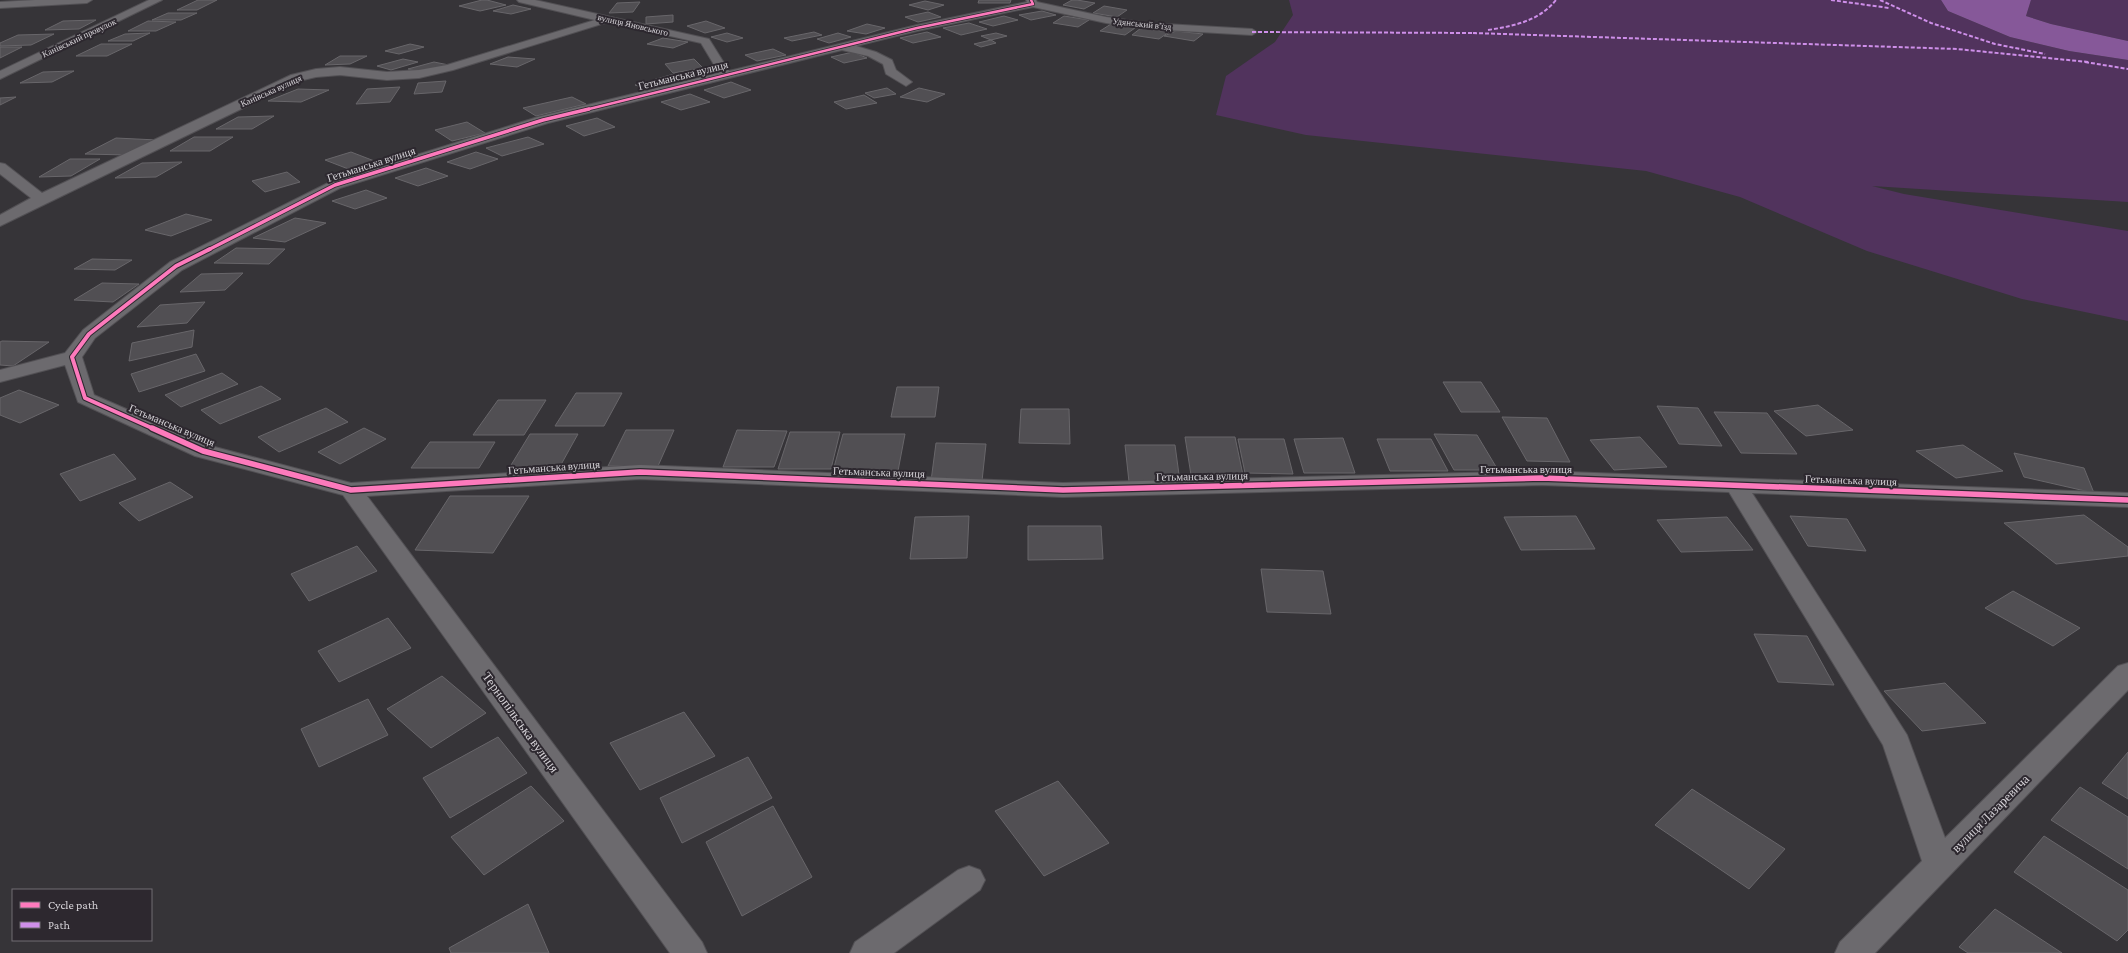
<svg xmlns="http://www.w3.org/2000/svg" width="2128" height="953" font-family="'Crimson Pro',serif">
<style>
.green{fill:#51335d}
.water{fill:#865899}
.building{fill:#514f53;stroke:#68666a}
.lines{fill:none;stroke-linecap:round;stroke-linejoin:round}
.minor-casing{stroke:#525054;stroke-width:2}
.minor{fill:#6c6a6e;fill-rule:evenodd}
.quiet{stroke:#ce8fe9;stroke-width:2;stroke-dasharray:4 2;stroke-linecap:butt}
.cycleway-far3-casing{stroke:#2d282f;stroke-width:4}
.cycleway-far2-casing{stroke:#2d282f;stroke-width:5}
.cycleway-far1-casing{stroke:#2d282f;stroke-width:6}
.cycleway-casing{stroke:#2d282f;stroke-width:8}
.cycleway-far3{stroke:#fd7abc;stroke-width:2.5}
.cycleway-far2{stroke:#fd7abc;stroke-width:3.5}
.cycleway-far1{stroke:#fd7abc;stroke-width:4}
.cycleway{stroke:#fd7abc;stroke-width:5.5}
.labels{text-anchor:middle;stroke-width:4;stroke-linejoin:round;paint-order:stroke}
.far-street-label{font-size:9px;fill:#d6d3d8;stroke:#2d282f}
.street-label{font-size:11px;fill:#d6d3d8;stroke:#2d282f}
.near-street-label{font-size:13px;fill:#d6d3d8;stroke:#2d282f}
</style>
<rect width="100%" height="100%" fill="#363438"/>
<g class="green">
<path d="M1289,0h652l7,11 62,26 59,14 59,9v142l-256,-16 32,8 224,37v90l-106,-22 -155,-48 -127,-54 -94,-26 -340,-36 -90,-20 10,-39 49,-34 18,-27z"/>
<path d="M2031,0h97v41l-77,-17 -25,-8z"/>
</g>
<path class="water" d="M1941,0h90l-5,16 25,8 77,17v19l-59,-9 -59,-14 -62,-26z"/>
<g class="building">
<path d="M198,0h19l-20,10h-20z"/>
<path d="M482,0h5l19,5 -26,6 -21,-5z"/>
<path d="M979,0h32l-1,3h-32z"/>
<path d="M1072,0h5l18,3 -11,6 -21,-4z"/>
<path d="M925,1l19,4 -16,5 -19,-5z"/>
<path d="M640,2l-7,10 -24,1 8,-10z"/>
<path d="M513,5l18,4 -20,5 -18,-3z"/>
<path d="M1104,6l23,4 -10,7 -24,-4z"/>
<path d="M1042,11l14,4 -25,5 -12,-5z"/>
<path d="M928,12l13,5 -23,5 -13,-5z"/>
<path d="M168,13h29l-16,7h-29z"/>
<path d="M673,15v7l-27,2v-7z"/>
<path d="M1004,16l14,4 -25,6 -14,-4z"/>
<path d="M1064,16l25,4 -11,7 -25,-4z"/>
<path d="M96,20l-17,9 -34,1 18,-9z"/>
<path d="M148,21l28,1 -20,9h-28z"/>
<path d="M706,21l19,7 -20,5 -18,-7z"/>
<path d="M969,23l18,6 -26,6 -18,-7z"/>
<path d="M867,24l18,4 -19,6 -19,-3z"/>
<path d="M1111,24l24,4 -10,7 -25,-4z"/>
<path d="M1141,28l28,4 -10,7 -27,-4z"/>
<path d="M1176,31l27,3 -9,7 -30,-5z"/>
<path d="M814,32l8,3 -30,6 -8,-3z"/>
<path d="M927,32l14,5 -28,6 -13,-5z"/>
<path d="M150,33l-17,8h-25l17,-7z"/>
<path d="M727,33l16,5 -16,4 -16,-5z"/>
<path d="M838,33l13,4 -22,6 -12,-4z"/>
<path d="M996,33l11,3 -16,4 -10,-4z"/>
<path d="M54,34l-23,11 -31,1v-3l18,-8z"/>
<path d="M663,38l25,4 -15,6 -26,-4z"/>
<path d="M991,40l5,3 -15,4 -7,-3z"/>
<path d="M101,44h31l-25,12h-31z"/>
<path d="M410,44l14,3 -25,7 -14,-3z"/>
<path d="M0,47h22l-22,11z"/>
<path d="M773,49l13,6 -29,6 -12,-6z"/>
<path d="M853,52l14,6 -23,5 -13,-6z"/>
<path d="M340,56h27l-17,8 -25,1z"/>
<path d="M508,57l27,2 -18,8 -27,-3z"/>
<path d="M403,59l15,3 -27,8 -14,-4z"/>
<path d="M694,59l9,9 -30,5 -8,-9z"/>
<path d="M434,62l15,3 -25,8 -16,-4z"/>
<path d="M74,71l-22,11 -32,1 23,-11z"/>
<path d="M674,74l15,6 -40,10 -14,-5z"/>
<path d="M446,81l-4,11 -28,2 4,-11z"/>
<path d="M731,82l20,8 -27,8 -20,-8z"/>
<path d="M400,87l-10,15 -34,2 11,-15z"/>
<path d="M887,88l9,6 -22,4 -9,-5z"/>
<path d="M919,88l26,6 -18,8 -27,-5z"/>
<path d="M298,89l31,1 -28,12 -33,-1z"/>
<path d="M690,94l20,8 -29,8 -20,-8z"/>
<path d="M864,95l13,8 -31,6 -12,-7z"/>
<path d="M16,97l-16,8v-7z"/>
<path d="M572,97l14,7 -50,12 -13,-8z"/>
<path d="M274,116l-22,13h-36l22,-12z"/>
<path d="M597,118l18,9 -31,9 -18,-10z"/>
<path d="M467,122l18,11 -33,8 -17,-11z"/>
<path d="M194,137h39l-23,14h-40z"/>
<path d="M528,137l16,7 -42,12 -16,-8z"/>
<path d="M116,138l41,2 -30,15 -42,-1z"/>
<path d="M351,152l26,10 -26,8 -26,-10z"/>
<path d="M476,152l22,7 -28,10 -23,-7z"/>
<path d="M70,159h30l-29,17 -32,1z"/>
<path d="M182,162l-26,15 -41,1 27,-15z"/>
<path d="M426,168l22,8 -30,10 -23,-8z"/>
<path d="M287,172l13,10 -35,10 -13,-11z"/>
<path d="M366,190l21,8 -32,11 -23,-8z"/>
<path d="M186,214l26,6 -41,16 -26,-6z"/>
<path d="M295,218l31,5 -41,19 -32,-4z"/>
<path d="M236,248l49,1 -16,15 -55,-1z"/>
<path d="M92,259l40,1 -17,10 -41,-1z"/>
<path d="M243,273l-18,17 -45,2 21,-18z"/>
<path d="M102,283l37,1 -26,18 -39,-2z"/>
<path d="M205,302l-18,21 -50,4 23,-22z"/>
<path d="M194,330l-2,17 -63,14 3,-18z"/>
<path d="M2,341l47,1 -36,24 -13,-1v-23z"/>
<path d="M196,354l9,17 -66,21 -8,-18z"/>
<path d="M222,373l16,11 -57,23 -16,-12z"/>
<path d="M1443,382h38l19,30h-39z"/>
<path d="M261,386l20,13 -61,25 -19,-14z"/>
<path d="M897,387h42l-4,30h-44z"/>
<path d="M19,390l40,15 -39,18 -20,-8v-17z"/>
<path d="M576,393h46l-18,33h-49z"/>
<path d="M498,400h48l-22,35h-51z"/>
<path d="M1818,405l35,25 -47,6 -32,-25z"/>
<path d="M1657,406l41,2 24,38 -43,-2z"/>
<path d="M326,408l22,14 -69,30 -21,-15z"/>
<path d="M1021,409h48l1,35 -51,-1z"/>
<path d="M1714,412l53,1 30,41 -56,-1z"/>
<path d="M1502,417l45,1 23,44 -43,-1z"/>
<path d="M364,428l22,11 -46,25 -22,-12z"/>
<path d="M626,430h48l-16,36h-50z"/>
<path d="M737,430l50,1 -13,36h-51z"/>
<path d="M790,432h50l-9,37h-53z"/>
<path d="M530,434h48l-20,36h-50z"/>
<path d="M843,434h62l-7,37h-65z"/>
<path d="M1434,434l43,1 21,35h-44z"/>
<path d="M1185,437h50l8,38h-52z"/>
<path d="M1640,437l27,30 -53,3 -24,-30z"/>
<path d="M1343,438l12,35h-51l-10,-34z"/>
<path d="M1238,439h46l9,35 -48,-1z"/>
<path d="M1377,439h54l17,32h-58z"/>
<path d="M430,442h65l-16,26h-68z"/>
<path d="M936,443l50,1 -4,37h-51z"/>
<path d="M1125,445h50l5,37h-51z"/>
<path d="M1963,445l40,26 -47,7 -40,-27z"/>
<path d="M2014,453l70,15 10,25 -70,-16z"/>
<path d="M114,454l22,25 -56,22 -20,-27z"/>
<path d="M170,482l23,15 -54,24 -20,-18z"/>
<path d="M450,496h79l-36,57 -78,-3z"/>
<path d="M2084,515l44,32v9l-72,8 -52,-41z"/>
<path d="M969,516l-2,42 -57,1 5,-42z"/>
<path d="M1576,516l19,33 -74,1 -17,-33z"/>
<path d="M1790,516l57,3 19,32 -58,-5z"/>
<path d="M1727,517l26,33 -72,2 -24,-32z"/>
<path d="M1028,526h73l2,33 -75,1z"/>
<path d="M357,546l20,25 -68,30 -18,-27z"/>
<path d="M1261,569l62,2 8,43 -64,-2z"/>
<path d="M2013,591l67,37 -27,18 -68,-38z"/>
<path d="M388,618l23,30 -72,34 -21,-31z"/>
<path d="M1754,634l53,2 27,49 -56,-3z"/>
<path d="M442,676l44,37 -55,35 -44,-39z"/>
<path d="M1945,683l41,40 -64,8 -38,-40z"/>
<path d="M368,699l20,36 -69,32 -18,-38z"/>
<path d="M684,712l31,44 -75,34 -30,-47z"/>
<path d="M498,737l29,36 -77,45 -27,-40z"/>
<path d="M2128,752v47l-26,-16z"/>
<path d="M748,757l24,41 -90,45 -22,-45z"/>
<path d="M1058,781l51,62 -65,33 -49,-65z"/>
<path d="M531,786l33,35 -80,54 -33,-38z"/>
<path d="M2080,787l48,30v52l-77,-49z"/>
<path d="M1692,789l93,60 -36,40 -94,-64z"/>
<path d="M773,806l39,71 -70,39 -36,-74z"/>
<path d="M2044,836l84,54v40l-11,11 -103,-69z"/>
<path d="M528,904l21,49h-98l-2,-5z"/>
<path d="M1995,909l67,44h-94l-9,-6z"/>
</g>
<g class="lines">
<g class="minor-casing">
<g id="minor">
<path d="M35,0h57l-5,3 -87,5v-6z"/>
<path d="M149,0h13l-162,79v-8z"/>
<path d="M517,0h18l174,39 20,32 188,-46 110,-23 -1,-2h10l1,2 69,15 42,6 104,6 5,3 -5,3 -104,-6 -42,-6 -73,-16 -116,24 -61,15 20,6 16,8 4,10 16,12 -6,4 -20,-12 -3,-10 -15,-8 -26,-6 -294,73 -208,65 -158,82 -87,68 -13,19 12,38 117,51 140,37 289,-18 423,18 479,-12 586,22v14l-376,-14 155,242 38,103 173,-172 10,-3v27l-253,263h-40l5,-11 82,-81 -39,-116 -154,-253 -187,-7 -479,12 -423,-18 -273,17 335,446 5,11h-37l-327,-458 -148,-39 -117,-54 -13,-37 -65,17v-12l65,-17 18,-23 87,-68 160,-80 208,-65 181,-44 -18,-30 -93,-21 -155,48 -34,8 -32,2 -47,-5 -24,2 -17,4 -299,145v-11l31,-17 -31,-24v-11l5,1 37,29 249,-118 25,-6 24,-2 47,5 32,-2 28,-5 148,-45 -76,-18z"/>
<path d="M969,866l11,4 5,10 -5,10 -86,63h-44l5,-11 103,-72z"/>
</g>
</g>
<use href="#minor" class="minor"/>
<g class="quiet">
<path d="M1831,0l58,8"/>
<path d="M1880,0l51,23 64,21 50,10"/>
<path d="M1488,30c26,-4 51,-9 68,-30"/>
<path d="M1252,32l224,1"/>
<path d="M1473,33l484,16 131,13"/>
<path d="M2085,62l43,7"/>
</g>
<g class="cycleway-far3-casing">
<path id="cycleway-far3" d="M585,110l332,-82 116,-24 -2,-4"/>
</g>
<g class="cycleway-far2-casing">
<path id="cycleway-far2" d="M208,250l127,-65 208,-65 46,-11"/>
</g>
<g class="cycleway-far1-casing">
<path id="cycleway-far1" d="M154,429l-69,-31 -13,-41 17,-23 87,-68 34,-17"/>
</g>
<g class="cycleway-casing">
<path id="cycleway" d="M152,428l51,23 148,39 289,-18 423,18 479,-12 586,22"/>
</g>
<use href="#cycleway-far3" class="cycleway-far3"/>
<use href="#cycleway-far2" class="cycleway-far2"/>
<use href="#cycleway-far1" class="cycleway-far1"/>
<use href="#cycleway" class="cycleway"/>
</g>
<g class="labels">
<g class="far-street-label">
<text transform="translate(1142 24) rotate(6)" y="3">Удянський в’їзд</text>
<text transform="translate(633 25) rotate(13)" y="3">вулиця Яновського</text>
<text transform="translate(79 38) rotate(-25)" y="3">Канівський провулок</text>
<text transform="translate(271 91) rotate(-24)" y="3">Канівська вулиця</text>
</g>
<g class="street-label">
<text transform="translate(683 75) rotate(-14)" y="4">Гетьманська вулиця</text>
<text transform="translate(371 164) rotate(-18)" y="4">Гетьманська вулиця</text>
<text transform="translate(172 425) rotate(23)" y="4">Гетьманська вулиця</text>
<text transform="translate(554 467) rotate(-4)" y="4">Гетьманська вулиця</text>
<text x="1526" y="473">Гетьманська вулиця</text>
<text transform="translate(879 472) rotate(2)" y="4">Гетьманська вулиця</text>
<text transform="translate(1202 476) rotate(-1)" y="4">Гетьманська вулиця</text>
<text transform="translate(1851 480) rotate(2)" y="4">Гетьманська вулиця</text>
</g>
<g class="near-street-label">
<text transform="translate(521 722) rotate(54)" y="5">Тернопільська вулиця</text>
<text transform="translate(1990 813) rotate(-45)" y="5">вулиця Лазаревича</text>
</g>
</g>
<rect x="12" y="889" width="140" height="52" fill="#2d282f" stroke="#716c73"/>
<rect x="20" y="902" width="20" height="6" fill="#fd7abc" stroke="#716c73"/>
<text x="48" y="909" font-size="12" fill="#d6d3d8">Cycle path</text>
<rect x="20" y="922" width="20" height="6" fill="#ce8fe9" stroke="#716c73"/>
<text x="48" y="929" font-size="12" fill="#d6d3d8">Path</text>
</svg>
